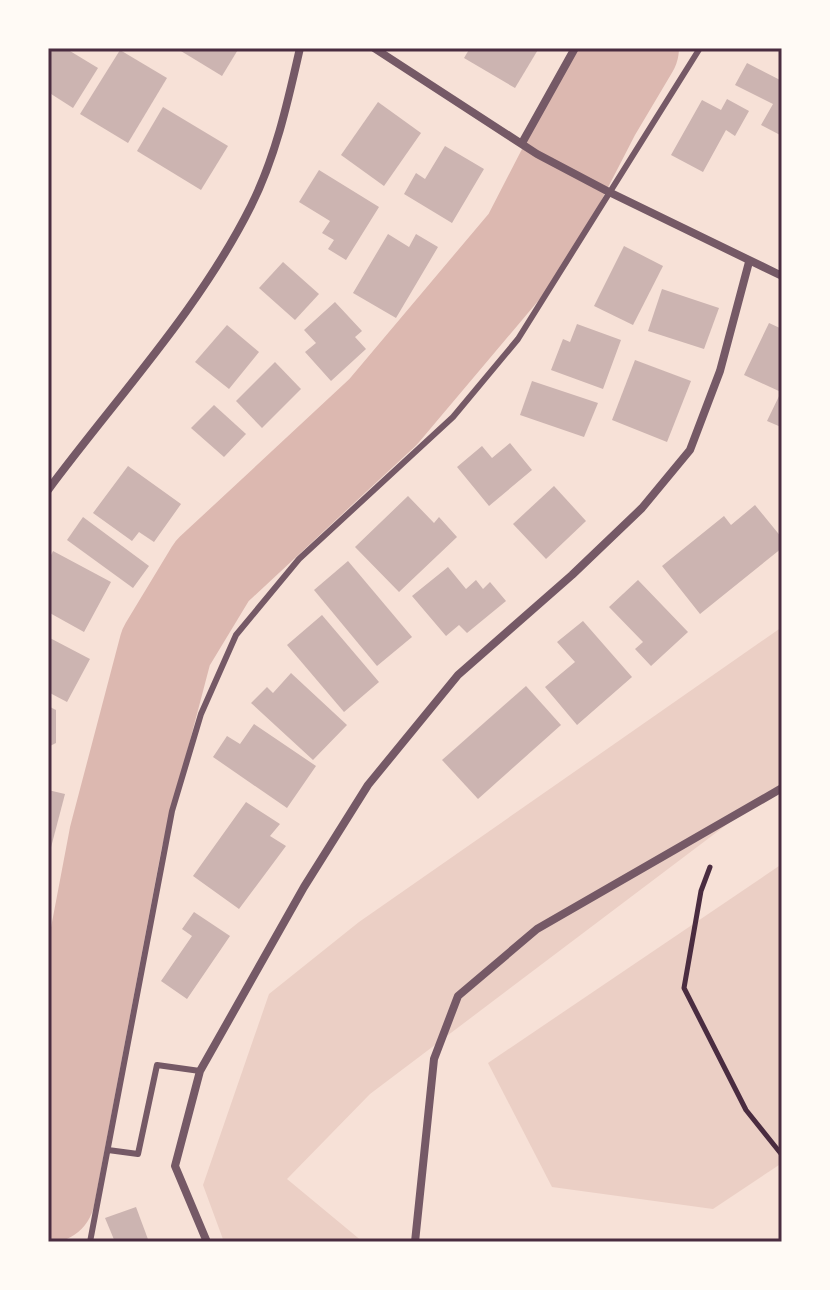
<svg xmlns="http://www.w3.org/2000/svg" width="830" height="1290" font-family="Mulish,sans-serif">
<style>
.green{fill:#ebcfc5}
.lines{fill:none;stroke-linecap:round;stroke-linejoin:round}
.river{stroke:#dcb8b0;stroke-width:94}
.building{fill:#ccb4b1}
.path{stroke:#4a2c40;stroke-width:5}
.service{stroke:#755966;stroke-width:6}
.minor{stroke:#755966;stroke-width:8}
.neatline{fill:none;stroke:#4a2c40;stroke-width:3}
</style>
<rect width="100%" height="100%" fill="#f7e1d7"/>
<g class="green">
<path d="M782,627v156l-412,311 -83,85 76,63h-139l-21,-57 66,-191 90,-72z"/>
<path d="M782,864v299l-69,46 -161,-22 -64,-124z"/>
</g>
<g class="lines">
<path class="river" d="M48,1196l68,-359 50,-190 46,-76 171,-159 145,-172 66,-128 38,-64"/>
</g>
<g class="building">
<path d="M48,48h17l33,20 -25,40 -25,-16z"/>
<path d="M176,48h63l-17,28z"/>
<path d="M470,48h69l-24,40 -51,-30z"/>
<path d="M120,50l47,28 -39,65 -48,-29z"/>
<path d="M747,63l35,18v55l-21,-11 12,-21 -38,-19z"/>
<path d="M727,99l22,12 -14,25 -9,-6 -23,42 -32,-17 31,-55 19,10z"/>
<path d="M378,102l43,31 -37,53 -43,-31z"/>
<path d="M163,107l65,39 -27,44 -64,-39z"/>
<path d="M445,146l39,23 -32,54 -48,-29 12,-21 9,6z"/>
<path d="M319,170l60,37 -33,53 -18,-11 6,-9 -12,-7 8,-12 -31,-19z"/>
<path d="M388,234l21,13 7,-13 22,13 -42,71 -43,-25z"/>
<path d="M624,246l39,20 -30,59 -39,-19z"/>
<path d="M283,262l36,32 -24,26 -36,-32z"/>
<path d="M662,289l57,19 -15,41 -56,-18z"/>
<path d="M335,302l27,29 -7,6 11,12 -35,32 -26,-29 11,-9 -12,-13z"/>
<path d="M769,323l13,6v95l-1,3 -14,-6 14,-29 -37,-17z"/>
<path d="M577,324l44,16 -18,49 -52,-19 12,-31 7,3z"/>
<path d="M227,325l32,27 -30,37 -34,-27z"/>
<path d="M635,360l56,21 -24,61 -55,-22z"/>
<path d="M275,362l26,27 -39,39 -26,-27z"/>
<path d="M532,381l66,22 -14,34 -64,-22z"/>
<path d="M214,405l32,29 -22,23 -33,-29z"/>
<path d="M510,443l22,27 -43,36 -32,-39 25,-21 10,12z"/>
<path d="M128,466l53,38 -27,38 -15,-10 -7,9 -39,-28z"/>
<path d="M554,486l32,35 -40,38 -33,-35z"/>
<path d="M408,496l26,27 5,-6 18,20 -58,55 -44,-45z"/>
<path d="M755,505l27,33v10l-82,66 -38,-48 62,-50 7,9z"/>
<path d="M83,517l66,49 -16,22 -66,-48z"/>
<path d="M53,551l58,31 -27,50 -36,-20v-27l3,-5 -3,-2v-17z"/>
<path d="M348,561l64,76 -35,29 -63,-76z"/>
<path d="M448,567l18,22 10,-9 7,9 7,-7 16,19 -39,32 -8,-8 -13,11 -34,-40z"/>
<path d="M638,580l50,52 -37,34 -16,-17 8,-7 -34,-35z"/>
<path d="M322,615l57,67 -35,30 -57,-67z"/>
<path d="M583,621l49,56 -55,48 -32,-38 30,-25 -18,-20z"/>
<path d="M48,637l42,22 -23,43 -19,-10z"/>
<path d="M291,673l56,52 -34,35 -62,-57 16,-16 6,6z"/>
<path d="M526,686l35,39 -83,74 -36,-39z"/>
<path d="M48,706l8,4v33l-8,4z"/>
<path d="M254,724l62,42 -29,42 -74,-51 14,-21 13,8z"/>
<path d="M48,790l17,4 -16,61h-1z"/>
<path d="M246,802l34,22 -10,12 16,10 -47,63 -46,-33z"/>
<path d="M194,912l36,24 -43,63 -26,-18 31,-45 -10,-7z"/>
<path d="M136,1207l13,35h-34l-10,-24z"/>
</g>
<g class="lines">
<path class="path" d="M710,867l-9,24 -17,97 62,122 36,45"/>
<g class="service">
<path d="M108,1150l30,4 19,-89 43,6"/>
<path d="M90,1242l82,-431 29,-97 35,-79 63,-76 154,-142 65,-78 182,-291"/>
</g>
<g class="minor">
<path d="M374,48l163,106 72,38 173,84"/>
<path d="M522,143l53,-95"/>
<path d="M48,490c69,-93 151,-180 203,-284 25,-50 37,-105 49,-158"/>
<path d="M207,1242l-32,-76 25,-95 104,-184 64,-102 90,-110 114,-100 70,-67 48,-58 30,-79 29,-109"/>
<path d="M415,1242l19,-183 24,-63 79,-67 245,-141"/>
</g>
</g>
<rect width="830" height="1290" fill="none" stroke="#fffaf5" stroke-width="100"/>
<rect x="50" y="50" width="730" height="1190" class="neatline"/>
</svg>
